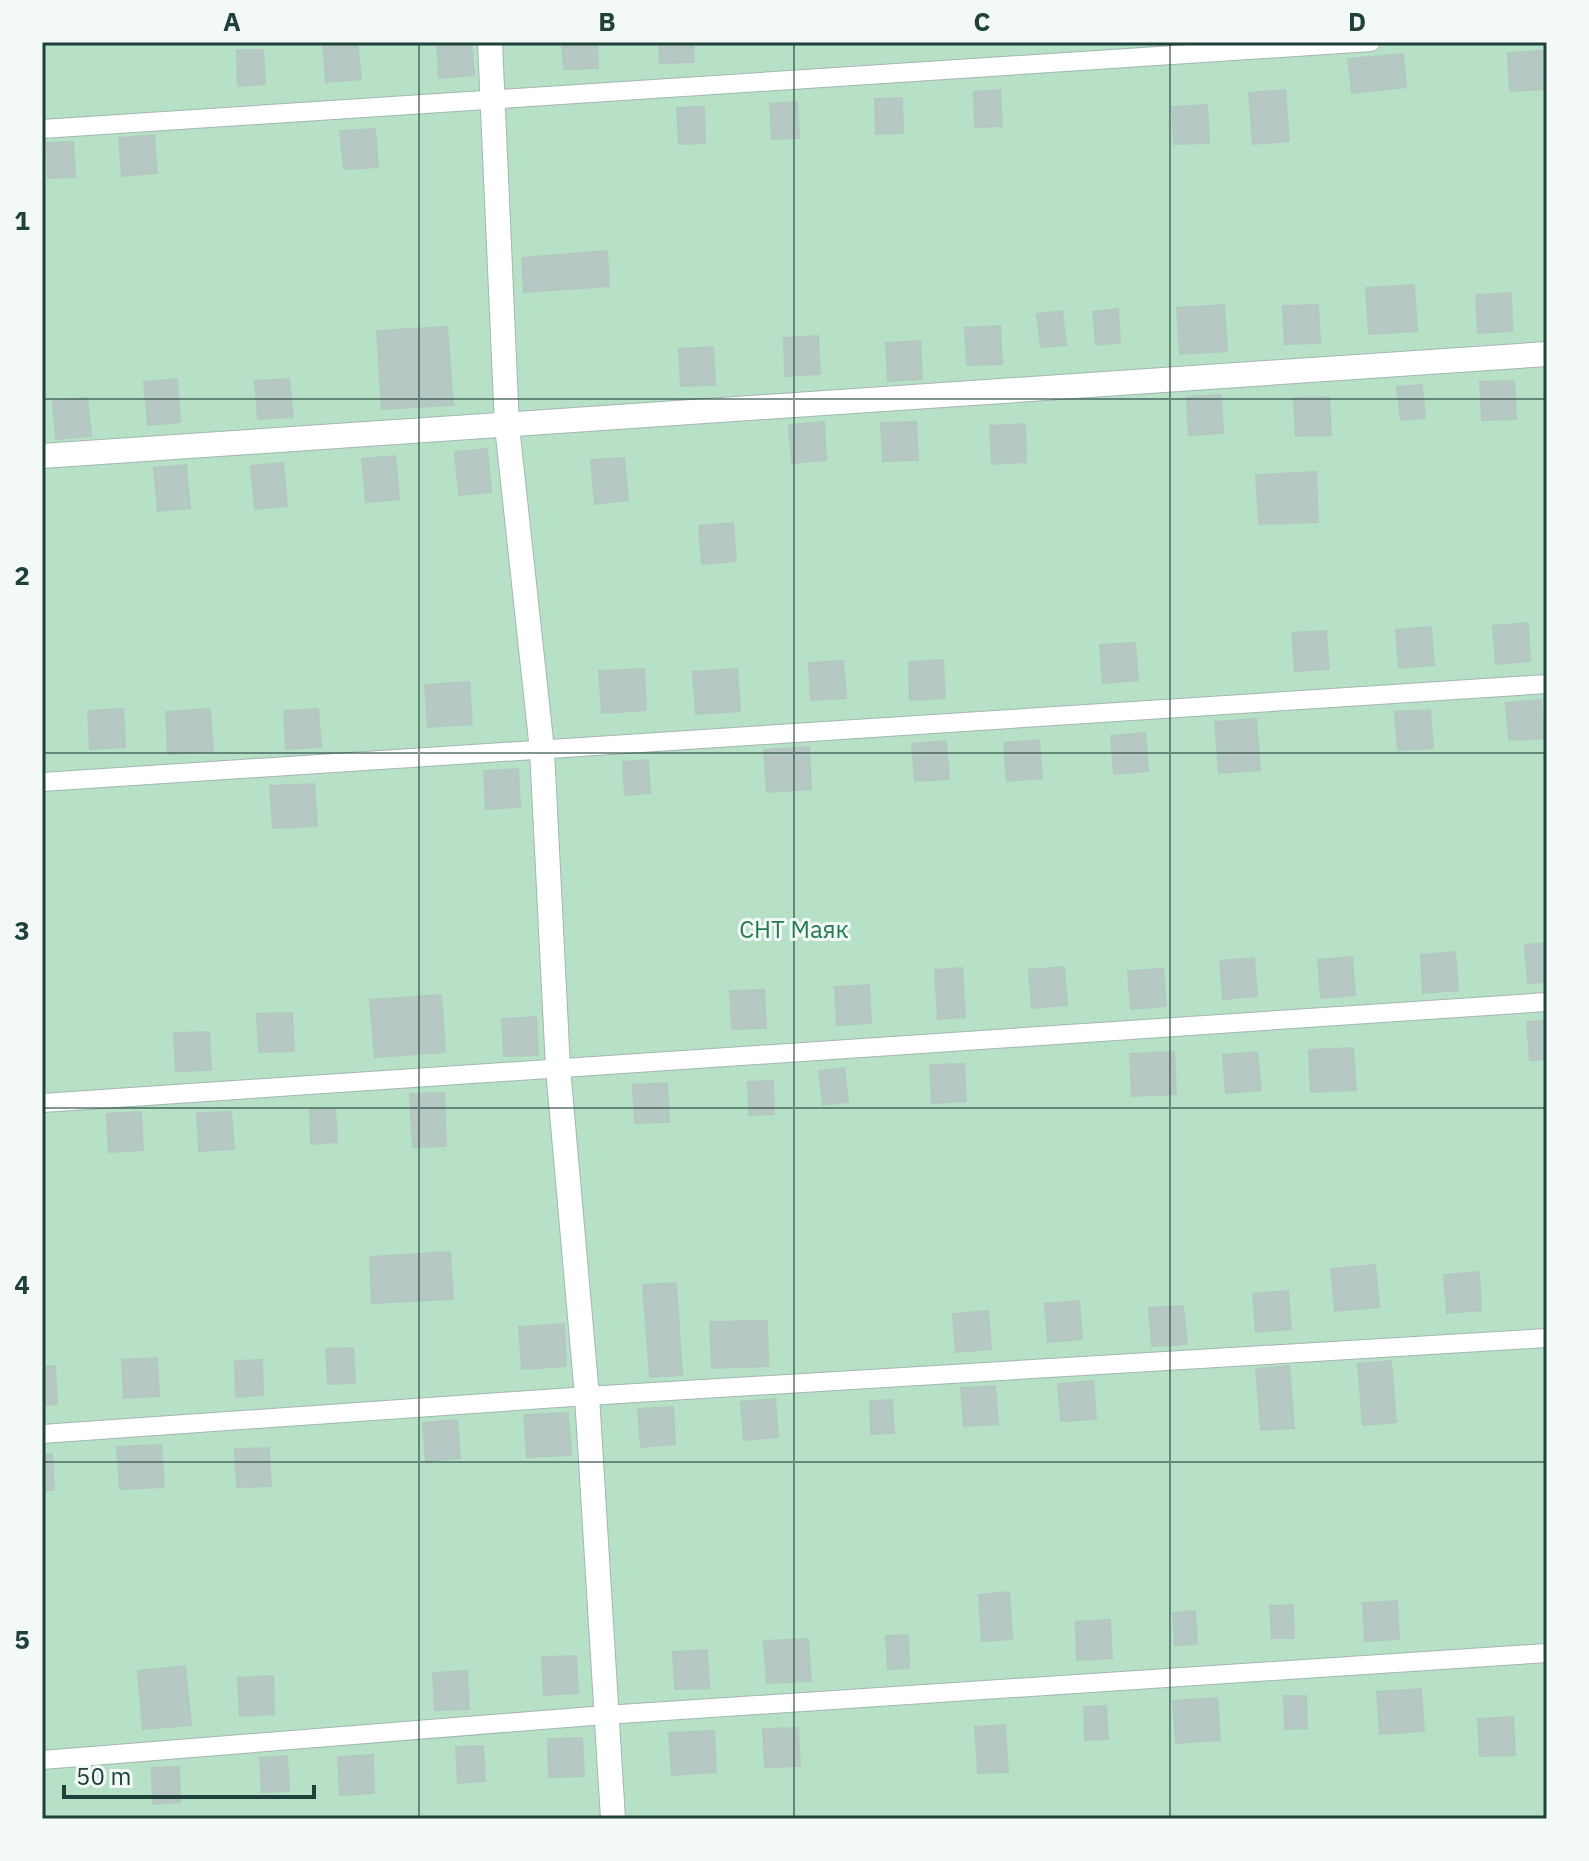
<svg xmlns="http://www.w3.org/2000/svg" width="1589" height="1861" font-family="'IBM Plex Sans',sans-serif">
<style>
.green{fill:#b7e1c7}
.building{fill:#b6c8c3;stroke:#b2c8c1;stroke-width:2}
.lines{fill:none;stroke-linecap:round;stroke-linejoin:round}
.service-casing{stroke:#a3b6b1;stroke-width:20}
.minor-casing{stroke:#a3b6b1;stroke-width:26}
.service{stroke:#fff;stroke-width:18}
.minor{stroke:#fff;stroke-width:24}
.grid{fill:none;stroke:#1f403b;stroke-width:2;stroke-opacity:0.55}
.labels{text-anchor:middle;stroke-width:6;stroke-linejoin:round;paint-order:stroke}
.park-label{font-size:24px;fill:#247c50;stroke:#f2f9f6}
.neatline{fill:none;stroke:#1f403b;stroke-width:3}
.grid-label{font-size:26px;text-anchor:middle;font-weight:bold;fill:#1f403b}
</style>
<rect width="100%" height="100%" fill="#e1ede9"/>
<rect class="green" x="42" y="42" width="1505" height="1777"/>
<g class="building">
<path d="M357,42l4,37 -35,3 -3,-38z"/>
<path d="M437,42h34l3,33 -35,3z"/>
<path d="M562,42h35l1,26 -34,1z"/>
<path d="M659,42h34l1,20 -34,1z"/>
<path d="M237,50h26l2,34 -27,2z"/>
<path d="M1543,51l2,38 -35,2 -2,-38z"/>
<path d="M1403,54l3,33 -54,6 -4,-34z"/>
<path d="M1000,90l2,36 -27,1 -1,-35z"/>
<path d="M1285,90l4,51 -36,3 -4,-51z"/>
<path d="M902,98l1,35 -27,1 -1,-35z"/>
<path d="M797,102l2,36 -27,1 -2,-35z"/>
<path d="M1207,105l2,38 -35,1 -2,-37z"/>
<path d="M704,107l1,36 -26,1 -2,-36z"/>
<path d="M375,129l3,38 -34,2 -4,-38z"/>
<path d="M154,135l3,38 -35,3 -3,-38z"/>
<path d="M73,142l2,35 -27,1 -1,-35z"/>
<path d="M607,251l2,35 -85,6 -2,-34z"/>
<path d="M1414,285l3,46 -48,3 -3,-46z"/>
<path d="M1511,293l1,38 -34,2 -2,-38z"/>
<path d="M1224,305l3,46 -47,3 -3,-46z"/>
<path d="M1318,305l2,38 -35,1 -2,-38z"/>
<path d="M1118,309l2,33 -24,3 -3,-33z"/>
<path d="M1062,311l4,34 -25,2 -4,-33z"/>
<path d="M1000,326l2,38 -35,1 -2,-37z"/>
<path d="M447,327l6,78 -71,4 -5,-78z"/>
<path d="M818,336l2,38 -35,2 -1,-38z"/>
<path d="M920,341l2,38 -34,2 -2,-38z"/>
<path d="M713,347l2,38 -34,1 -2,-37z"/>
<path d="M177,379l3,43 -32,3 -4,-43z"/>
<path d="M289,379l4,38 -35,2 -3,-38z"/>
<path d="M1514,381l2,38 -34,1 -2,-38z"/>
<path d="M1422,385l3,33 -24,2 -4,-33z"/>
<path d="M1221,395l2,38 -34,2 -2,-38z"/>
<path d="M1329,397l2,38 -35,1 -2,-38z"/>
<path d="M87,398l4,38 -35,3 -3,-38z"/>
<path d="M824,422l2,38 -34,3 -3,-38z"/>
<path d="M916,422l2,38 -35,1 -2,-38z"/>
<path d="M1025,424l1,38 -34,2 -2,-38z"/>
<path d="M487,449l4,43 -32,3 -4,-43z"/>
<path d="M395,456l4,43 -33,3 -4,-43z"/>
<path d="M624,458l4,42 -33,4 -4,-44z"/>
<path d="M283,463l4,43 -32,3 -4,-43z"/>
<path d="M186,465l4,43 -32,3 -4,-43z"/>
<path d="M1316,472l2,50 -59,2 -3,-49z"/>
<path d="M733,523l3,38 -34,3 -3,-38z"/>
<path d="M1528,623l2,38 -34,3 -3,-38z"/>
<path d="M1431,627l3,38 -35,3 -3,-38z"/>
<path d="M1326,631l3,38 -34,2 -3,-38z"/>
<path d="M1135,643l3,37 -35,3 -3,-38z"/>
<path d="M943,660l2,38 -35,2 -1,-38z"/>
<path d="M843,661l3,37 -35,2 -2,-37z"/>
<path d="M644,669l2,41 -44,3 -3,-42z"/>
<path d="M737,669l3,42 -44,3 -3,-42z"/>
<path d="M469,682l3,42 -44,3 -3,-42z"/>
<path d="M1541,700l3,38 -35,2 -3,-37z"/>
<path d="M123,709l2,38 -35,2 -2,-38z"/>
<path d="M210,709l3,42 -45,3 -2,-42z"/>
<path d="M318,709l3,38 -35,2 -2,-38z"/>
<path d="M1430,710l3,38 -35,2 -3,-38z"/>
<path d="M1256,719l4,51 -41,3 -4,-51z"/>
<path d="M1145,733l3,38 -34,3 -3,-38z"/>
<path d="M1039,740l3,38 -35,3 -3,-38z"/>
<path d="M946,741l3,38 -34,2 -3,-37z"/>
<path d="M809,747l2,42 -44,3 -3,-42z"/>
<path d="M648,760l2,33 -25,2 -2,-33z"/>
<path d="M518,769l2,38 -34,2 -2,-38z"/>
<path d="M314,784l3,42 -44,2 -3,-42z"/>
<path d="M1547,943v39l-19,1 -3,-38z"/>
<path d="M1455,952l3,38 -35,3 -2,-38z"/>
<path d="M1352,957l3,38 -34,3 -3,-38z"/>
<path d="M1254,958l3,38 -34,3 -3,-38z"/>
<path d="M1064,967l3,38 -35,3 -3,-38z"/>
<path d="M962,968l3,49 -27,2 -3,-49z"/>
<path d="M1163,969l3,37 -35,3 -3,-38z"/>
<path d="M869,985l2,38 -34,2 -2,-38z"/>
<path d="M764,990l2,38 -34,1 -2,-38z"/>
<path d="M441,995l4,57 -70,5 -5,-57z"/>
<path d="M292,1013l2,38 -35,1 -2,-38z"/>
<path d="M536,1017l2,38 -34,1 -2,-37z"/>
<path d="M1547,1021v38l-17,1 -3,-38z"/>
<path d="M209,1032l2,38 -35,1 -2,-38z"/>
<path d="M1353,1048l3,42 -45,2 -2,-42z"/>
<path d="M1174,1052l2,42 -44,2 -2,-42z"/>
<path d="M1257,1052l4,38 -35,3 -3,-38z"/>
<path d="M964,1064l2,37 -34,2 -2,-38z"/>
<path d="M844,1068l4,34 -25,3 -4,-34z"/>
<path d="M773,1081l1,33 -25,1 -1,-33z"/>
<path d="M667,1083l2,39 -34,1 -2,-38z"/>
<path d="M444,1093l2,53 -33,1 -3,-53z"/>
<path d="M335,1109l2,33 -26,2 -1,-34z"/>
<path d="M141,1112l2,38 -34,2 -2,-38z"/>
<path d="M231,1112l3,37 -35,2 -2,-38z"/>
<path d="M450,1252l3,47 -81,4 -2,-46z"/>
<path d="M1375,1265l4,42 -44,4 -4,-42z"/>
<path d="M1479,1272l2,38 -34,3 -3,-38z"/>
<path d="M676,1283l6,92 -32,2 -7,-92z"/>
<path d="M1288,1291l3,38 -35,3 -3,-38z"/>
<path d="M1079,1301l3,38 -34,3 -3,-38z"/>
<path d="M1183,1306l4,38 -35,2 -3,-38z"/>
<path d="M988,1311l3,38 -35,3 -3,-38z"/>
<path d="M767,1321l1,45 -56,2 -2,-46z"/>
<path d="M564,1324l2,42 -44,3 -3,-42z"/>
<path d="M353,1348l2,35 -27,1 -2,-35z"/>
<path d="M157,1358l2,38 -35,2 -2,-38z"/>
<path d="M262,1360l1,35 -27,2 -1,-36z"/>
<path d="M1391,1361l5,61 -33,3 -5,-61z"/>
<path d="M55,1366l2,38 -15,1v-38z"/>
<path d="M1289,1366l5,62 -33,2 -5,-61z"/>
<path d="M1093,1381l3,38 -35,2 -3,-37z"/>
<path d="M995,1386l3,38 -34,2 -3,-38z"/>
<path d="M775,1399l3,38 -34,3 -3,-38z"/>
<path d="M892,1400l2,33 -23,1 -1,-33z"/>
<path d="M673,1407l2,37 -34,3 -3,-38z"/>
<path d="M568,1413l3,42 -44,2 -3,-42z"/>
<path d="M457,1420l3,38 -34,3 -3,-38z"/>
<path d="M161,1445l3,42 -44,2 -3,-42z"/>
<path d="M269,1448l2,38 -34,1 -2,-38z"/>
<path d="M52,1454l2,36h-12v-35z"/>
<path d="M1009,1592l3,47 -30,2 -3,-46z"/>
<path d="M1397,1601l2,38 -34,2 -2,-38z"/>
<path d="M1293,1605l1,33h-22l-2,-32z"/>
<path d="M1195,1611l2,33 -22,1 -2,-32z"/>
<path d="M1110,1620l2,38 -35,2 -1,-38z"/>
<path d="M908,1635l1,33 -21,1 -2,-33z"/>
<path d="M808,1639l3,42 -44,2 -3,-42z"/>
<path d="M707,1650l2,38 -34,1 -2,-37z"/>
<path d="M576,1656l2,37 -34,2 -2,-38z"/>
<path d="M185,1666l6,59 -48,4 -5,-58z"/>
<path d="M467,1671l2,38 -34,1 -2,-37z"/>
<path d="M273,1676l1,38 -34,2 -2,-38z"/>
<path d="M1421,1689l3,42 -44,3 -3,-42z"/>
<path d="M1284,1696h22l1,32 -22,1z"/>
<path d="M1217,1698l3,42 -44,3 -3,-42z"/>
<path d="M1106,1706l2,33 -23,1 -1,-33z"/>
<path d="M1513,1717l2,38 -35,1 -2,-37z"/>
<path d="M1005,1725l3,47 -30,1 -3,-46z"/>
<path d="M798,1728l2,38 -35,1 -2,-38z"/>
<path d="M714,1731l2,41 -44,3 -3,-42z"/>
<path d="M582,1738l2,38 -35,1 -1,-38z"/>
<path d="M483,1746l2,35 -27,2 -2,-36z"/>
<path d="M373,1755l1,38 -34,2 -2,-38z"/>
<path d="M287,1756l2,35 -27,1 -2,-34z"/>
<path d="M179,1767l1,35 -27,2 -1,-36z"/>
</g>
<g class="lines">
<g class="service-casing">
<g id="service">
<path d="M42,129l1329,-87"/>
<path d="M42,782l1505,-98"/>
<path d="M42,1103l1505,-101"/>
<path d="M42,1434l545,-38 960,-58"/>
<path d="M42,1760l563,-45 942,-62"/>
</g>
</g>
<g class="minor-casing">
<g id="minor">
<path d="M490,42l17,384 35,324 16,318 29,328 26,423"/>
<path d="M42,456l1505,-102"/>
</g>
</g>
<use href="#service" class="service"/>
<use href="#minor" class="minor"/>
</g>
<path class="grid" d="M419,42v1777M794,42v1777M1170,42v1777M42,399h1505M42,753h1505M42,1108h1505M42,1462h1505"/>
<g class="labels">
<g class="park-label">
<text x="794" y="938">СНТ Маяк</text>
</g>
</g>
<rect width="1589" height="1861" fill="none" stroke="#f2f9f6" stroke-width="88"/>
<path d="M64 1785v12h250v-12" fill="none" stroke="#1f403b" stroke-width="4"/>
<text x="76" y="1785" font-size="24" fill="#1f403b" stroke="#f2f9f6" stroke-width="6" paint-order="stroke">50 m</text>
<rect x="44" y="44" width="1501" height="1773" class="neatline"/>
<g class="grid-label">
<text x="232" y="31">A</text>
<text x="607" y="31">B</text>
<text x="982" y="31">C</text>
<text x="1357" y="31">D</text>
<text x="22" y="230">1</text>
<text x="22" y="585">2</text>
<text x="22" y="940">3</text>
<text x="22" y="1294">4</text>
<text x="22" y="1649">5</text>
</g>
</svg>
